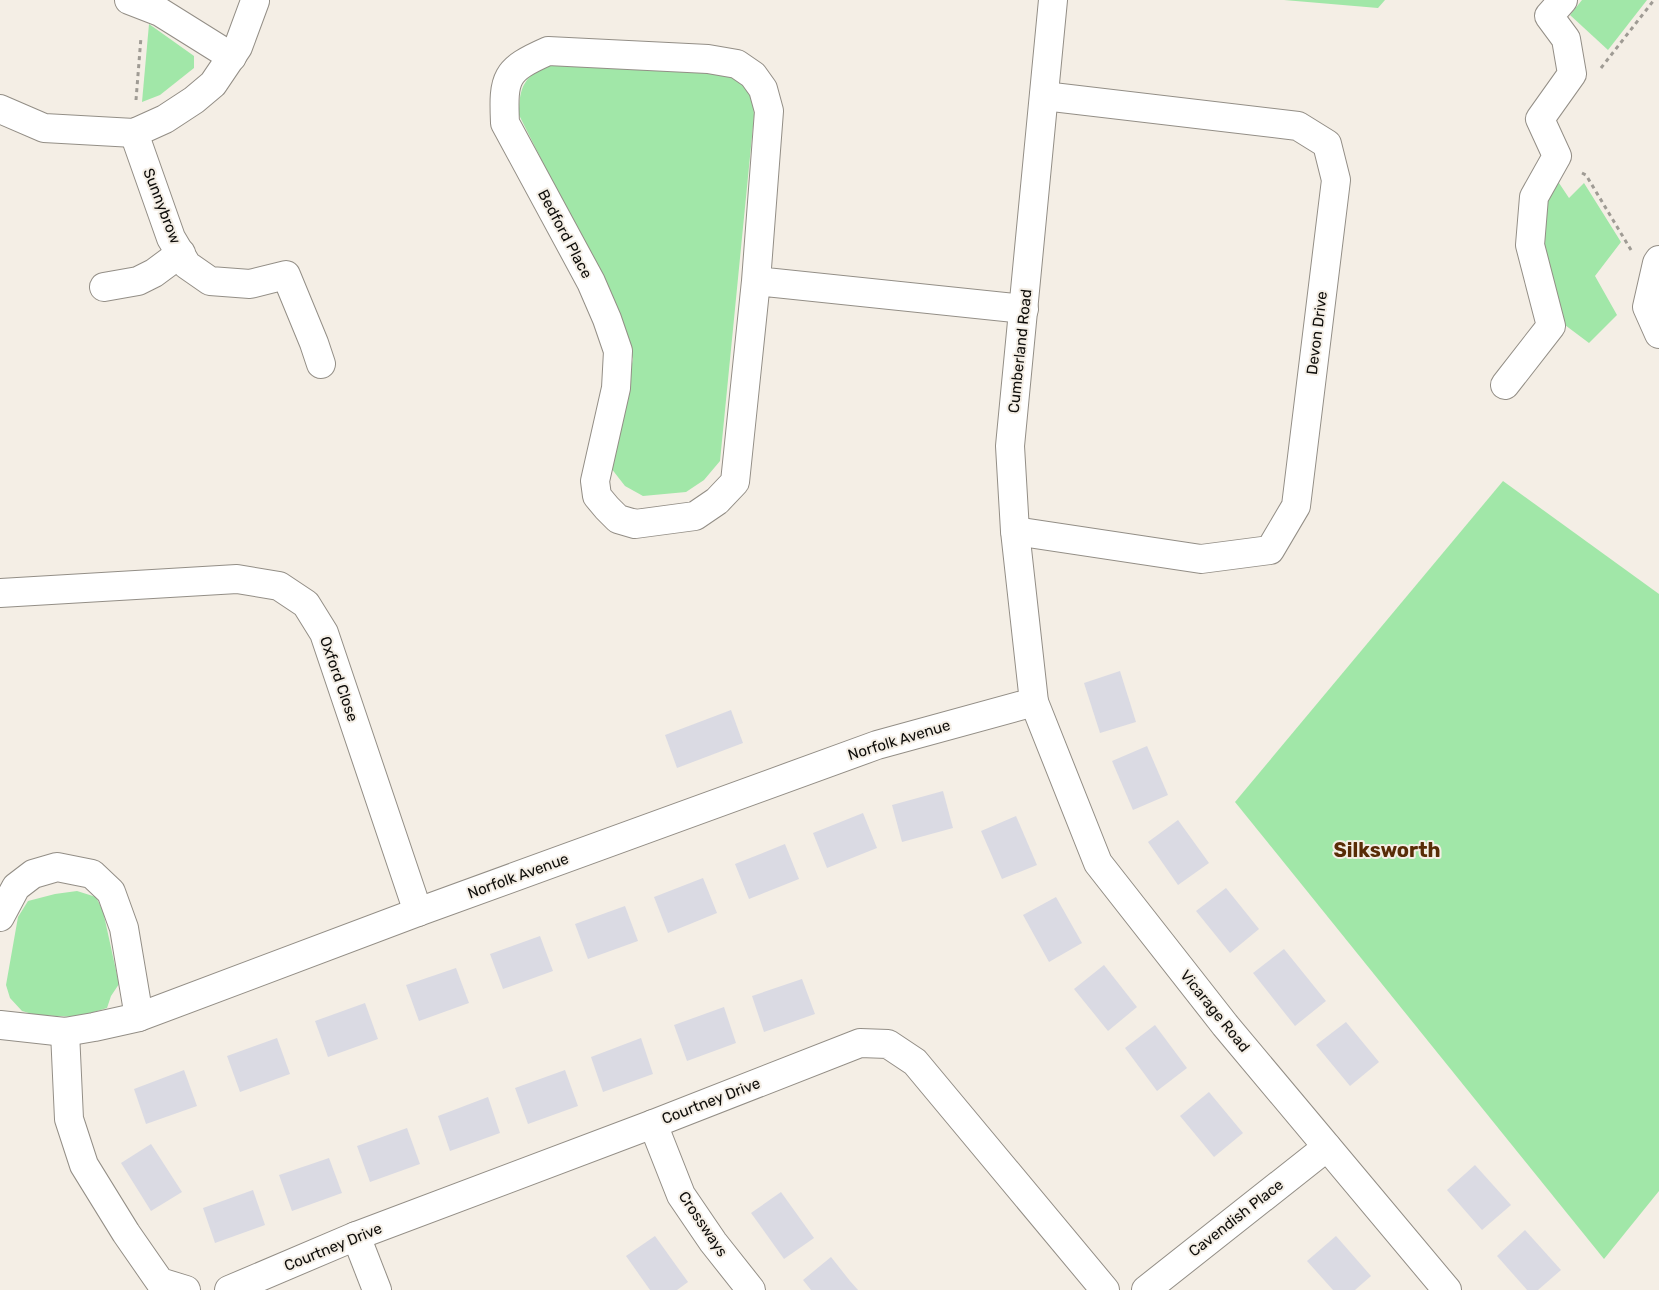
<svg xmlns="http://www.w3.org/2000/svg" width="1659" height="1290" font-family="Rubik,sans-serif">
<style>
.green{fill:#a1e7a8}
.building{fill:#dadae3}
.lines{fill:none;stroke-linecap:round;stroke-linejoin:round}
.minor-casing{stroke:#938e86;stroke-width:30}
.path{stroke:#9f9b94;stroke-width:3;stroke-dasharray:4 4;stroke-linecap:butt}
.minor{stroke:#fff;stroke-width:28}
.labels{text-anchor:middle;stroke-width:4;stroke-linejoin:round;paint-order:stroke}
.street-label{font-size:15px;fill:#0e0d0a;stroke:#f4eee5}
.district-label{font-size:20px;font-weight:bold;fill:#582c07;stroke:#f4eee5}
</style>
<rect width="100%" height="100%" fill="#f4eee5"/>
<g class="green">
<path d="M1284,0h101l-7,8z"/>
<path d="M1582,0h65l-39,50 -38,-35z"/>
<path d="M149,24l45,32v12l-34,27 -18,7z"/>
<path d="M551,63l152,10 30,3 20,19 1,21 -34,345 -16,19 -18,12 -43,4 -18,-10 -14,-18 22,-109 -14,-44 -100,-200c0,-30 6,-39 32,-52z"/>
<path d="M1555,177l14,21 15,-15 37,59 -26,34 22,39 -28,28 -24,-18 -16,-42 -8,-33v-46z"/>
<path d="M1503,481l156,113v597l-55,68 -369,-457z"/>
<path d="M77,891l19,6 7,14 16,73 -8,12 -4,12 -29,9 -42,-2 -14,-4 -12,-13 -4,-13 12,-68 10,-16 27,-7z"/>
</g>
<g class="building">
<path d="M1120,671l16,51 -36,11 -16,-50z"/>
<path d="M731,710l12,33 -66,25 -12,-33z"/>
<path d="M1147,746l21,49 -35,15 -21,-49z"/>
<path d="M943,791l10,37 -51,14 -10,-37z"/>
<path d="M863,813l14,35 -50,20 -14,-35z"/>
<path d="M1016,816l21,49 -35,14 -21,-48z"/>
<path d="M1178,820l31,43 -31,22 -30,-43z"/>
<path d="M785,844l14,35 -50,20 -14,-35z"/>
<path d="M703,878l14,35 -49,20 -14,-36z"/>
<path d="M1226,888l33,41 -29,24 -34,-42z"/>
<path d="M1056,897l26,46 -33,19 -26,-47z"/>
<path d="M625,906l13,35 -50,18 -13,-35z"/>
<path d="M540,936l13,35 -50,18 -13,-35z"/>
<path d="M1284,949l42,52 -31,25 -42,-53z"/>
<path d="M1104,965l33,42 -29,24 -34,-42z"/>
<path d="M456,968l13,35 -50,18 -13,-36z"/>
<path d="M802,979l13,35 -51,18 -12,-36z"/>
<path d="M365,1003l13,36 -50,18 -13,-36z"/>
<path d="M724,1007l12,36 -49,18 -13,-36z"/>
<path d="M1346,1022l33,40 -29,24 -34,-41z"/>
<path d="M1155,1025l32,43 -30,23 -32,-43z"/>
<path d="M277,1038l13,36 -50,18 -13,-36z"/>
<path d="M641,1038l12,36 -50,18 -12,-35z"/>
<path d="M184,1070l13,36 -51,18 -12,-35z"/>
<path d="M565,1070l13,36 -50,18 -13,-36z"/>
<path d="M1209,1092l34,41 -29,24 -34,-41z"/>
<path d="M488,1097l12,36 -50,18 -12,-35z"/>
<path d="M407,1128l13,36 -50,18 -13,-36z"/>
<path d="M151,1144l31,48 -31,19 -30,-48z"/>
<path d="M329,1158l13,35 -50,18 -13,-36z"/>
<path d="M1475,1165l36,40 -29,25 -35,-40z"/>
<path d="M253,1190l12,35 -50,18 -12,-35z"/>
<path d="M781,1192l33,46 -30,21 -33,-46z"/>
<path d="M1525,1230l36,40 -23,20h-11l-30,-34z"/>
<path d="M655,1236l33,46 -11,8h-27l-24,-34z"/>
<path d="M1336,1236l35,40 -16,14h-22l-26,-29z"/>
<path d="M831,1257l19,24 8,9h-47l-8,-10z"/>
</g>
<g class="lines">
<g class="minor-casing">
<g id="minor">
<path d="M129,0l31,12 72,45"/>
<path d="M1053,0l-43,446 5,85 19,171 64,161 127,162 222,265"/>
<path d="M0,109l44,19 90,5 31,-14 29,-19 19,-16 25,-37 17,-46"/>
<path d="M134,133l37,105 16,27 23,16 40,3 36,-9 28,68 7,21"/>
<path d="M1659,260l-2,3 -10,44 12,27"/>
<path d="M756,281l13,-170 -6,-22 -10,-14 -16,-11 -29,-5 -160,-8c-43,19 -45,26 -43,72l86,159 16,37 11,32 -2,37 -21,93 2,15 10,12 11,11 17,5 60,-8 22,-15 18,-19 21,-201 268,28"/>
<path d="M104,287l34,-6 16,-8 27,-20"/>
<path d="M1505,385l46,-59 -21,-81 4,-48 23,-41 -17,-37 32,-45 -6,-35 -17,-23 14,-16"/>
<path d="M1015,531l186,28 69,-9 26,-44 40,-326 -9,-36 -29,-18 -254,-30"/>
<path d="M0,593l237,-14 42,7 27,18 18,29 94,279"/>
<path d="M0,917l16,-30 17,-13 24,-7 35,7 19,18 13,36 15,89"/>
<path d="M0,1025l65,7 29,-5 45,-10 279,-105 459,-167 157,-43"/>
<path d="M65,1032l4,87 15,46 42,68 34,49 26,8"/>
<path d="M653,1124l28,71 32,47 38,48"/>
<path d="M356,1236l21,54"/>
<path d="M229,1290l127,-54 297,-112 207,-81 28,1 27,18 190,228"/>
<path d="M1146,1290l181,-143"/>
</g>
</g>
<g class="path">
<path d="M1601,68l53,-68"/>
<path d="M136,100l5,-63"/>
<path d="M1582,173l4,2 45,75"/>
</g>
<use href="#minor" class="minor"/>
</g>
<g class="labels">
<g class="street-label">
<text transform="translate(162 206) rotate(69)" y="5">Sunnybrow</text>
<text transform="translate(565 234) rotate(62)" y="5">Bedford Place</text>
<text transform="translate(1317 333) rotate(-83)" y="5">Devon Drive</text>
<text transform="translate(1020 351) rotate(-84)" y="5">Cumberland Road</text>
<text transform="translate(339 679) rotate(71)" y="5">Oxford Close</text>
<text transform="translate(899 740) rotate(-17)" y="5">Norfolk Avenue</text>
<text transform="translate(518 876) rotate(-20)" y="5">Norfolk Avenue</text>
<text transform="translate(1215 1011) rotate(51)" y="5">Vicarage Road</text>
<text transform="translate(711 1101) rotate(-21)" y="5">Courtney Drive</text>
<text transform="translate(1236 1218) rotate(-38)" y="5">Cavendish Place</text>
<text transform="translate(703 1224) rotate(56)" y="5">Crossways</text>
<text transform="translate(333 1247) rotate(-22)" y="5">Courtney Drive</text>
</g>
<g class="district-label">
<text x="1387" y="857">Silksworth</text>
</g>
</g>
</svg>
